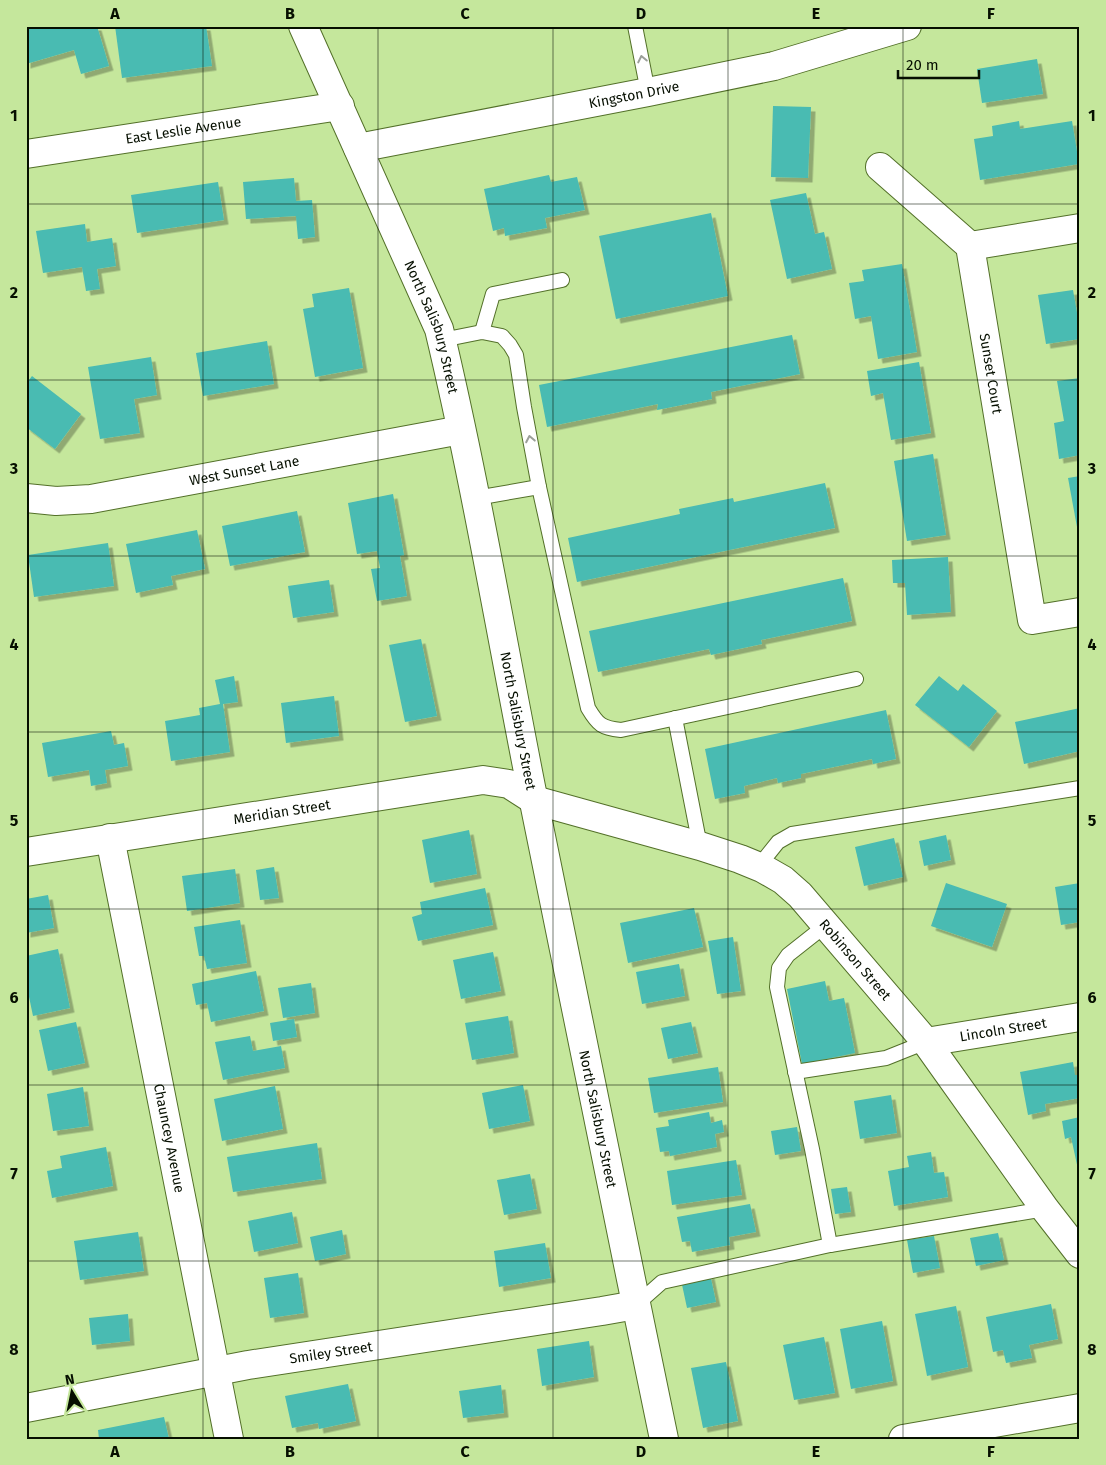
<svg xmlns="http://www.w3.org/2000/svg" width="1106" height="1465" font-family="'Fira Sans',sans-serif">
<style>
.building{fill:#48bbb2;filter:url(#shadow)}
.lines{fill:none;stroke-linecap:round;stroke-linejoin:round}
.service-casing{stroke:#537029;stroke-width:16}
.minor-casing{stroke:#537029;stroke-width:30}
.tertiary-casing{stroke:#537029;stroke-width:30}
.service{stroke:#fff;stroke-width:14}
.minor{stroke:#fff;stroke-width:28}
.tertiary{stroke:#fff;stroke-width:28}
.oneway{stroke:#9b9f99}
.grid{fill:none;stroke:#060f00;stroke-width:1;stroke-opacity:0.55}
.labels{text-anchor:middle;stroke-width:5;stroke-linejoin:round;paint-order:stroke}
.street-label{font-size:14px;fill:#060f00;stroke:#c5e79c}
.neatline{fill:none;stroke:#060f00;stroke-width:2}
.grid-label{font-size:16px;text-anchor:middle;font-weight:bold;fill:#060f00}
</style>
<defs>
<filter id="shadow"><feDropShadow dx="4.5" dy="4.5" stdDeviation="0" flood-color="#0004"/></filter>
</defs>
<rect width="100%" height="100%" fill="#c5e79c"/>
<g class="building">
<path d="M26,26h71l12,40 -28,8 -7,-24 -48,14z"/>
<path d="M115,26h91l6,40 -90,12z"/>
<path d="M1037,59l6,35 -61,9 -5,-34z"/>
<path d="M773,106l38,1 -3,71 -37,-1z"/>
<path d="M1019,121l1,8 52,-8 7,43 -99,16 -6,-41 19,-3 -1,-10z"/>
<path d="M549,175l2,7 26,-5 8,33 -40,8 2,10 -42,8 -1,-8 -11,3 -9,-42z"/>
<path d="M294,178l2,23 16,-1 3,37 -17,2 -2,-23 -50,3 -3,-37z"/>
<path d="M218,182l6,38 -87,13 -6,-38z"/>
<path d="M806,193l9,41 9,-2 8,37 -45,10 -17,-79z"/>
<path d="M711,213l17,83 -112,23 -17,-83z"/>
<path d="M85,224l2,18 25,-4 4,28 -19,3 3,20 -14,2 -4,-24 -39,6 -7,-42z"/>
<path d="M902,264l15,88 -39,7 -7,-43 -16,3 -6,-36 15,-2 -2,-11z"/>
<path d="M349,288l14,80 -48,9 -12,-68 11,-2 -2,-13z"/>
<path d="M1073,290l7,40v9l-34,5 -8,-49z"/>
<path d="M792,335l8,39 -89,18 1,7 -55,11 1,-6 -111,23 -8,-42z"/>
<path d="M267,341l7,43 -71,12 -7,-43z"/>
<path d="M151,357l6,38 -23,4 6,34 -40,6 -12,-72z"/>
<path d="M919,362l12,71 -40,7 -8,-47 -12,3 -4,-25z"/>
<path d="M32,376l49,38 -26,35 -29,-22v-43z"/>
<path d="M1080,378v77l-21,4 -5,-36 10,-2 -7,-40z"/>
<path d="M933,454l13,81 -39,6 -13,-80z"/>
<path d="M1080,476v62h-1l-11,-60z"/>
<path d="M825,483l10,45 -258,54 -9,-44 112,-24 -1,-5 54,-11 1,4z"/>
<path d="M393,494l11,61 -4,1 7,40 -30,5 -6,-32 9,-1 -3,-17 -20,3 -9,-51z"/>
<path d="M297,511l8,41 -75,14 -8,-40z"/>
<path d="M197,530l8,39 -34,7 2,9 -37,8 -10,-49z"/>
<path d="M108,543l6,43 -80,11 -6,-42z"/>
<path d="M948,557l3,55 -44,3 -2,-32h-12l-1,-23z"/>
<path d="M843,578l9,43 -91,19 1,4 -51,11 -2,-6 -111,23 -9,-41z"/>
<path d="M329,580l5,32 -41,6 -5,-32z"/>
<path d="M421,639l16,77 -32,6 -16,-77z"/>
<path d="M234,676l4,26 -15,2 7,48 -59,9 -6,-40 35,-6 -1,-7 21,-4 -5,-24z"/>
<path d="M939,676l19,15 5,-7 34,27 -28,36 -54,-42z"/>
<path d="M334,696l5,40 -53,7 -5,-40z"/>
<path d="M1080,708v43l-56,13 -9,-42z"/>
<path d="M886,710l10,49 -23,5 -1,-5 -71,15v4l-23,5 -1,-5 -33,8 1,7 -30,6 -10,-50z"/>
<path d="M111,731l3,14 10,-2 4,23 -23,4 2,13 -16,3 -2,-16 -41,7 -6,-34z"/>
<path d="M469,830l8,44 -47,9 -8,-43z"/>
<path d="M946,835l5,25 -27,6 -5,-25z"/>
<path d="M894,838l9,39 -39,9 -9,-39z"/>
<path d="M274,867l5,31 -19,2 -4,-30z"/>
<path d="M235,869l5,34 -53,8 -5,-35z"/>
<path d="M946,883l61,21 -15,43 -61,-21z"/>
<path d="M1080,883v39l-19,3 -6,-38z"/>
<path d="M485,888l8,37 -75,16 -6,-24 10,-3 -2,-12z"/>
<path d="M48,895l6,33 -28,5v-34z"/>
<path d="M694,908l9,39 -75,16 -8,-40z"/>
<path d="M240,920l7,43 -40,6 -3,-13h-5l-5,-29z"/>
<path d="M733,937l8,54 -24,3 -9,-53z"/>
<path d="M58,949l12,59 -37,8 -5,-24h-2v-36z"/>
<path d="M493,952l8,39 -40,8 -8,-39z"/>
<path d="M679,964l6,32 -43,8 -6,-32z"/>
<path d="M256,971l8,40 -53,11 -4,-19 -11,2 -4,-21z"/>
<path d="M825,981l4,20 15,-3 11,55 -53,11 -15,-75z"/>
<path d="M311,983l4,30 -32,5 -5,-30z"/>
<path d="M508,1016l6,37 -42,7 -7,-37z"/>
<path d="M294,1019l3,18 -24,4 -3,-18z"/>
<path d="M76,1022l9,41 -37,8 -9,-41z"/>
<path d="M691,1022l7,31 -30,6 -7,-31z"/>
<path d="M250,1036l3,15 28,-5 4,22 -62,12 -8,-38z"/>
<path d="M1073,1062l2,13h5v23l-35,6 1,7 -18,4 -8,-43z"/>
<path d="M718,1067l5,35 -69,11 -6,-35z"/>
<path d="M523,1085l7,36 -41,8 -7,-36z"/>
<path d="M275,1086l8,43 -61,12 -8,-42z"/>
<path d="M83,1087l6,39 -36,5 -6,-37z"/>
<path d="M891,1095l6,38 -37,6 -6,-38z"/>
<path d="M709,1112l2,11 11,-3 2,12 -9,2 2,13 -47,9 -1,-5 -9,1 -4,-24 13,-2 -1,-6z"/>
<path d="M1080,1117v57h-1l-8,-37 -6,2 -3,-18z"/>
<path d="M797,1127l4,24 -26,4 -4,-24z"/>
<path d="M317,1143l5,36 -89,13 -6,-35z"/>
<path d="M106,1147l7,39 -61,12 -5,-27 15,-3 -2,-12z"/>
<path d="M931,1152l3,21 10,-1 4,25 -54,9 -6,-35 21,-4 -2,-11z"/>
<path d="M736,1160l6,35 -70,10 -5,-34z"/>
<path d="M530,1174l7,35 -33,6 -7,-35z"/>
<path d="M847,1187l4,25 -16,2 -4,-25z"/>
<path d="M750,1204l6,28 -27,5 1,8 -38,7 -2,-11 -8,1 -5,-25z"/>
<path d="M292,1212l6,31 -44,9 -6,-31z"/>
<path d="M342,1230l4,24 -31,7 -5,-24z"/>
<path d="M138,1232l6,39 -64,9 -6,-39z"/>
<path d="M998,1233l6,27 -28,6 -6,-28z"/>
<path d="M934,1236l6,32 -27,5 -6,-33z"/>
<path d="M545,1243l6,35 -52,9 -5,-36z"/>
<path d="M298,1273l6,40 -34,5 -6,-40z"/>
<path d="M710,1274l6,28 -29,6 -6,-28z"/>
<path d="M1051,1304l7,35 -29,6 3,13 -26,5 -3,-13 -10,2 -7,-35z"/>
<path d="M956,1306l12,61 -41,9 -12,-62z"/>
<path d="M128,1314l2,27 -38,4 -3,-27z"/>
<path d="M882,1321l11,60 -42,8 -11,-60z"/>
<path d="M824,1337l11,56 -41,7 -11,-55z"/>
<path d="M589,1341l5,36 -52,9 -5,-37z"/>
<path d="M726,1362l12,59 -35,7 -12,-60z"/>
<path d="M348,1384l8,37 -37,8 -1,-6 -26,5 -7,-32z"/>
<path d="M501,1385l3,28 -41,5 -4,-27z"/>
<path d="M164,1417l5,22h-70l-1,-9z"/>
</g>
<g class="lines">
<g class="service-casing">
<g id="service">
<path d="M635,26l13,66"/>
<path d="M482,332l11,-38 69,-14"/>
<path d="M442,340l40,-8 20,4 8,9 6,10 8,52 15,80 49,221c10,17 14,20 33,22l235,-51"/>
<path d="M476,498l63,-11"/>
<path d="M675,718l25,128"/>
<path d="M758,867l20,-25 14,-8 288,-46"/>
<path d="M826,925l-38,30 -9,13 -2,19 35,162 18,96"/>
<path d="M795,1072l91,-14 40,-16"/>
<path d="M636,1305l26,-23 168,-37 215,-36"/>
</g>
</g>
<g class="minor-casing">
<g id="minor">
<path id="s1" d="M358,148l290,-56 126,-26 133,-40"/>
<path id="s2" d="M26,154l314,-48"/>
<path id="s3" d="M880,167l90,79 62,374 48,-8"/>
<path d="M970,246l110,-18"/>
<path id="s4" d="M26,498l30,3 35,-2 370,-69"/>
<path id="s5" d="M110,838l119,601"/>
<path id="s6" d="M26,852l457,-72 26,4 25,16"/>
<path id="s7" d="M926,1042l154,-25"/>
<path id="s8" d="M26,1408l222,-43 354,-54 34,-6"/>
<path d="M903,1439l177,-31"/>
</g>
</g>
<g class="tertiary-casing">
<g id="tertiary">
<path id="s9" d="M303,26l136,303c37,155 63,312 94,468 42,214 87,428 131,642"/>
<path id="s10" d="M534,800l166,46 40,13 22,9 21,12 17,15 126,147 119,167 35,45"/>
</g>
</g>
<use href="#service" class="service"/>
<use href="#minor" class="minor"/>
<use href="#tertiary" class="tertiary"/>
</g>
<defs><path id="oneway-chevron" d="M-2-3.5L2.5 0L-2 3.5" fill="none" stroke-width="1.6" stroke-linecap="round" stroke-linejoin="round" transform="scale(1.25)"/></defs>
<g class="oneway">
<use href="#oneway-chevron" transform="translate(642 59) rotate(-102)"/>
<use href="#oneway-chevron" transform="translate(530 439) rotate(-101)"/>
</g>
<path class="grid" d="M203,26v1413M378,26v1413M553,26v1413M728,26v1413M903,26v1413M26,204h1054M26,380h1054M26,556h1054M26,732h1054M26,909h1054M26,1085h1054M26,1261h1054"/>
<g class="labels">
<g class="street-label">
<text dy="5" stroke="none"><textPath href="#s1" startOffset="281">Kingston Drive</textPath></text>
<text dy="5" stroke="none"><textPath href="#s2" startOffset="159">East Leslie Avenue</textPath></text>
<text dy="5" stroke="none"><textPath href="#s9" startOffset="328">North Salisbury Street</textPath></text>
<text dy="5" stroke="none"><textPath href="#s3" startOffset="249">Sunset Court</textPath></text>
<text dy="5" stroke="none"><textPath href="#s4" startOffset="221">West Sunset Lane</textPath></text>
<text dy="5" stroke="none"><textPath href="#s9" startOffset="732">North Salisbury Street</textPath></text>
<text dy="5" stroke="none"><textPath href="#s6" startOffset="259">Meridian Street</textPath></text>
<text dy="5" stroke="none"><textPath href="#s10" startOffset="370">Robinson Street</textPath></text>
<text dy="5" stroke="none"><textPath href="#s7" startOffset="78">Lincoln Street</textPath></text>
<text dy="5" stroke="none"><textPath href="#s9" startOffset="1138">North Salisbury Street</textPath></text>
<text dy="5" stroke="none"><textPath href="#s5" startOffset="306">Chauncey Avenue</textPath></text>
<text dy="5" stroke="none"><textPath href="#s8" startOffset="310">Smiley Street</textPath></text>
</g>
</g>
<rect width="1106" height="1465" fill="none" stroke="#c5e79c" stroke-width="55"/>
<g transform="translate(72 1392) rotate(350)" stroke="#c5e79c" stroke-width="4" paint-order="stroke">
<path d="M0-4L9 19L0 12L-9 19Z" fill="#060f00"/>
<text y="-8" font-size="14" font-weight="bold" text-anchor="middle" fill="#060f00">N</text>
</g>
<path d="M898 70v8h81v-8" fill="none" stroke="#060f00" stroke-width="2.5"/>
<text x="906" y="70" font-size="15" fill="#060f00" stroke="#c5e79c" stroke-width="4" paint-order="stroke">20 m</text>
<rect x="28" y="28" width="1050" height="1410" class="neatline"/>
<g class="grid-label">
<text x="115" y="19">A</text>
<text x="290" y="19">B</text>
<text x="465" y="19">C</text>
<text x="641" y="19">D</text>
<text x="816" y="19">E</text>
<text x="991" y="19">F</text>
<text x="14" y="121">1</text>
<text x="1092" y="121">1</text>
<text x="14" y="298">2</text>
<text x="1092" y="298">2</text>
<text x="14" y="474">3</text>
<text x="1092" y="474">3</text>
<text x="14" y="650">4</text>
<text x="1092" y="650">4</text>
<text x="14" y="826">5</text>
<text x="1092" y="826">5</text>
<text x="14" y="1003">6</text>
<text x="1092" y="1003">6</text>
<text x="14" y="1179">7</text>
<text x="1092" y="1179">7</text>
<text x="14" y="1355">8</text>
<text x="1092" y="1355">8</text>
<text x="115" y="1457">A</text>
<text x="290" y="1457">B</text>
<text x="465" y="1457">C</text>
<text x="641" y="1457">D</text>
<text x="816" y="1457">E</text>
<text x="991" y="1457">F</text>
</g>
</svg>
